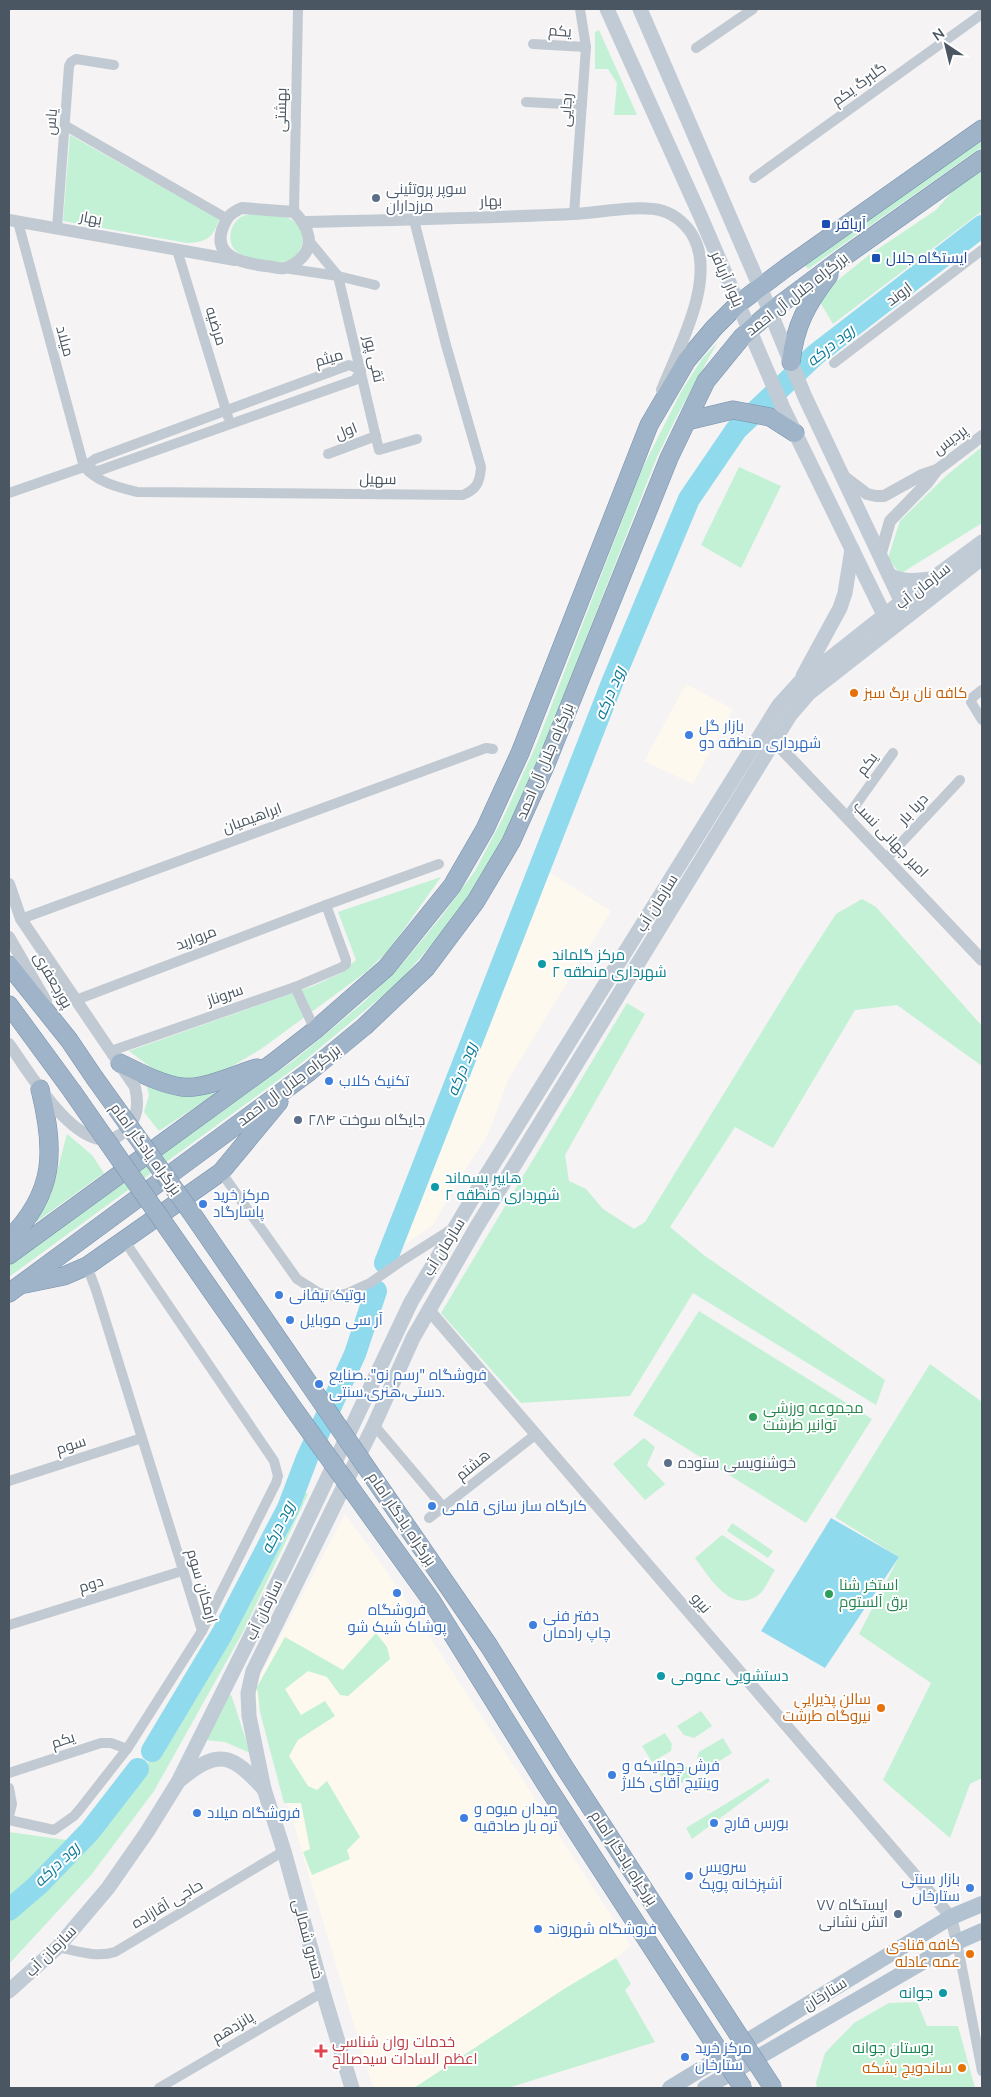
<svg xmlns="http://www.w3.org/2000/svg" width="991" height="2097" font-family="Mulish,Cairo,sans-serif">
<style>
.commercial{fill:#fdf9ef}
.green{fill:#c3f1d5}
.water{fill:#90daee}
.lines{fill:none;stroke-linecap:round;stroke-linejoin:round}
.river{stroke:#90daee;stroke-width:22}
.trunk-casing{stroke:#7690ad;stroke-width:19}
.minor{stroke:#c1cad2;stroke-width:10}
.tertiary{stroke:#c1cad2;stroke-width:12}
.secondary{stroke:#c1cbd6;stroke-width:15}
.primary{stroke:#b3c2d1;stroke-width:16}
.trunk{stroke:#9fb4c9;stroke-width:18}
.trunk-bridge-casing{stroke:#7690ad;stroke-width:19;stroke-linecap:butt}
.trunk-bridge{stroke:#9fb4c9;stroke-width:18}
.service-dot{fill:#5c6f8a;stroke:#fff;stroke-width:2}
.transit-dot{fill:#1a4fb4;stroke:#fff;stroke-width:2}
.food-dot{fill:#e8710a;stroke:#fff;stroke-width:2}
.shop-dot{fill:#3f7fe0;stroke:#fff;stroke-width:2}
.culture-dot{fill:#0f9aa8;stroke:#fff;stroke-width:2}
.leisure-dot{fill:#2e9e5b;stroke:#fff;stroke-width:2}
.health-dot{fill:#e0444e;stroke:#fff;stroke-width:2}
.labels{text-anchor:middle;stroke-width:4;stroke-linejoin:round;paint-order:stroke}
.street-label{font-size:15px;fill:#4a5661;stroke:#fff}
.service-label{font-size:15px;fill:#4e5e75;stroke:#fff;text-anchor:start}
.transit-label{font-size:15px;fill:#164399;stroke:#fff;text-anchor:start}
.food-label{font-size:15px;fill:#c56008;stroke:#fff;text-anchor:end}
.shop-label{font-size:15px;fill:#366cbe;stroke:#fff;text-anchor:start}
.culture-label{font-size:15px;fill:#0d838f;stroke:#fff;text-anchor:start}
.leisure-label{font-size:15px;fill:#27864d;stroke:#fff;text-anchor:start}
.health-label{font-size:15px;fill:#be3a42;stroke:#fff;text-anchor:start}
.park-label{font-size:15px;fill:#17864f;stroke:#fff}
.water-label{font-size:16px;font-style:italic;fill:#0c7c9b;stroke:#fff}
</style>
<rect width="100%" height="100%" fill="#f5f3f3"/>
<g class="commercial">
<path d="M686,684l47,25 -40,75 -49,-23z"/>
<path d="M546,870l65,41 -103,169 -20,55 -23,35 -32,55 -39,27z"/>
<path d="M345,1514l47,65 239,367 -15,12 -52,31 -150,99h-41l-120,-399z"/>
</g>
<g class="green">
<path d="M599,30l38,85h-23l3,-32 -9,-14h-13v-37z"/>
<path d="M70,135l149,84c-6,19 -12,23 -32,24l-124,-22z"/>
<path d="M982,135v12l-174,122 -3,-4 9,-8z"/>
<path d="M982,167v44l-149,113 -16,-27 52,-42 67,-45 22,-25z"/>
<path d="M252,214c11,1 28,-1 38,5 22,11 13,42 -10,43 -11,0 -28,-2 -38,-7 -16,-7 -15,-29 -1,-38 3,-2 7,-2 11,-3z"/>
<path d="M717,343l-40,73 -20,41 -131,335 -23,51 -30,46 -31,44 -45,51 -98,81 -290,212v-13l207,-150 77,-53 71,-59 38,-38 39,-47 34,-46 29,-55 34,-75 103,-270 41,-81 20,-31z"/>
<path d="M982,447v76l-82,51 -12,-16 12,-37 47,-46z"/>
<path d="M739,467l42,19 -40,82 -40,-23z"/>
<path d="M441,877l-52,73 -23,22 -105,77 -40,24 -27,6 -21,-2 -20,-8 -24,-18 184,-65 28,-13 15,-13 -18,-48z"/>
<path d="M862,899l14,8 106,119v40l-85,-61 -42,5 -82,138 -38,-21 -65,100 35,29 180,124 -9,25 -183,-112 -63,103 -109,7 -80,-90 186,-310 18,11 -80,141 4,26 17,8 17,20 31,20 11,-7 156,-254 35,-54z"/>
<path d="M145,1079l34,17 53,-13 -73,48 -15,-19 5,-17z"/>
<path d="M67,1134l25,21 12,18 -79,57 20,-23 6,-13z"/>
<path d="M699,1311l173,108 -66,104 -173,-108z"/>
<path d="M930,1364l52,38v376l-12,6 -20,54 -67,-58 48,-97 -72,-49 40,-77 -64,-40z"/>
<path d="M644,1438l11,9 -8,18 18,19 -20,16 -32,-36z"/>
<path d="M300,1490l8,4 -64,136 -90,161 -63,84 -82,89v-50l39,-30 71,-79 56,-82 50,-80z"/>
<path d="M732,1523l41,28 -5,7 -41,-27z"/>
<path d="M722,1535l53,35c-5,7 -10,21 -18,26 -27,18 -49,-21 -62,-38z"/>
<path d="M376,1633l11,14 3,12 -42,37 -8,-1 -13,-18 -19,-6 -23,18 16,26 24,-14 10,15 -37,24 -9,16 19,30 9,4 10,-9 33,56 -13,13 3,9 -38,16 -9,-23 7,-3 -9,-46h-17l-24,-91 -3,-25 28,-50 58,33z"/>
<path d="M229,1693l3,4 18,56 -25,-11 -20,-2z"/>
<path d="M701,1711l11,15 -18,12 -10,-3 -7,-9z"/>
<path d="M665,1733l7,11 -1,7 -19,11 -10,-16z"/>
<path d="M723,1738l9,15 -27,17 -8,-12 2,-6z"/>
<path d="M679,1764l7,2 7,10 -22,13 -11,-15z"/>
<path d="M768,1778l2,3 -78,58 -6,-11z"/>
<path d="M9,1832l64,9 -48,49 -16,12z"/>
<path d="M616,1958l15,26 -6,6 30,52 -147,46h-94l150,-99z"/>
<path d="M917,2002l10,24h31l17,62h-158l-1,-5 9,-30 29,-30 35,-20z"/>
</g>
<path class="water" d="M831,1518l68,39 -74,111 -64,-37z"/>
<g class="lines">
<g class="river">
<path d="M385,1263l227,-580 77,-184 47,-69 79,-75 167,-129"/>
<path d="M152,1751l70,-117 66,-126 19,-50 48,-104 21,-63"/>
<path d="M9,1910l29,-25 52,-54 48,-62"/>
</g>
<g class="trunk-casing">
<g id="trunk">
<path d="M791,362c4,-37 16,-58 38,-87"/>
<path d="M687,421l46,-11 37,7 25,16"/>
<path d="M9,965l60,75 25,37"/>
<path d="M9,1005l63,86"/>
<path d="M120,1063c19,9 40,21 62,24 21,3 54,-13 75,-19"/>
<path d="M9,1239c47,-47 46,-89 31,-150"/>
<path d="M9,1255l265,-193 41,-32 71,-62 66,-82 33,-57 35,-76 129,-328 38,-65 27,-32 24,-24 49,-37 195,-138"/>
<path d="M25,1284l39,-8 23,-10 134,-94 58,-70"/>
<path d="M9,1293l300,-221 56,-46 61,-58 50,-67 35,-59 35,-78 123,-306 37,-77 36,-44 28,-25 71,-53 141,-100"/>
</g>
</g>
<g class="minor">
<path d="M533,44l53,3"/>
<path d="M696,48l57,-39"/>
<path d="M526,102l56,3"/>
<path d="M66,126l160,92"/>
<path d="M754,178l228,-164"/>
<path d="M294,212l4,-203"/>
<path d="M574,214l12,-167 -6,-38"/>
<path d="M18,222l66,245"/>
<path d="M57,228l12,-162 2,-4 5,-3 38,6"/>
<path d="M310,242l28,34 41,174 38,-11"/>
<path d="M177,250l51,167"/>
<path d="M284,268l54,8 37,9"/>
<path d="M834,363l148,-113"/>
<path d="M328,454l48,-18"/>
<path d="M84,467l11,-8 254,-94 12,5"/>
<path d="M85,468l13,3 257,-91 6,-10"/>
<path d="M9,493l75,-26c15,16 33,20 53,25l326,3c14,-6 17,-13 18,-28l-35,-122 -32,-125"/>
<path d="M982,690l-9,7 -2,5 11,18"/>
<path d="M847,817l46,-64"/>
<path d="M887,858l73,-78"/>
<path d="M21,919l465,-171 7,1"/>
<path d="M295,987l20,43"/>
<path d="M76,1000l250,-95 113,-41"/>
<path d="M111,1051l184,-64 47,-20 4,-3v-4l-20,-55"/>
<path d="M221,1172l76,107 22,14 17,3 12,-3 22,-10 33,-23 49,-31"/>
<path d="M87,1266l9,24 106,341"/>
<path d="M374,1425l70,83"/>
<path d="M9,1481l133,-43"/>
<path d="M429,1518l106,-83"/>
<path d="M9,1625l173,-54"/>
<path d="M9,1773l92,-30h10l16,6"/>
<path d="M9,1788l3,16 -3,12"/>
<path d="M9,1820l45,10 20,-14 6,-7 47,-60 75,-118 74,-148 2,-7 -4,-15 -150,-221"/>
<path d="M957,1942l25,129"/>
<path d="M58,1947c19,4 38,11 57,5l169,-101"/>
<path d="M159,2088l164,-96"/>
</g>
<g class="tertiary">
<path d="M242,208l52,4c14,14 23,34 4,49 -4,3 -9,6 -14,7 -6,1 -13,-2 -19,-2 -20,-3 -52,-8 -43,-36 4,-12 8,-17 20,-22z"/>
<path d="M9,220l226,40"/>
<path d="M304,222c89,-2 179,-4 269,-8 26,-1 65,-10 90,-3 13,4 25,15 31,27 22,43 -16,111 -32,152"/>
<path d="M842,475l25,19 9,2h8l38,-21 15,-5 45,-34"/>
<path d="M880,556l10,-35 38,-39 9,-12"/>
<path d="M775,742l207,218"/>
<path d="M9,884l12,35 114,168c4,17 3,32 -11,45 -41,35 -96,-62 -115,-88"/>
<path d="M9,937l37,64"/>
<path d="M428,1309l523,608 6,25"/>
</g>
<g class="secondary">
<path d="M607,9l93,206 83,193 106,217"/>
<path d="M640,9l120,278 45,110 101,214"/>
<path d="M889,575c13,7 26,6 42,4"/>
<path d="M803,676l37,-68 5,-15 7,-44"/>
<path d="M180,1780c40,-33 52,-25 84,9"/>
<path d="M9,1991l49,-44 50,-59 39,-56 31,-50 112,-225 121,-255 73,-123 295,-474 20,-22 110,-87 73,-54"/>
<path d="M352,2088l-29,-96 -39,-141 -20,-62 -15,-73 -1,-23 5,-22 121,-246 39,-87 63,-110 314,-513 19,-22 173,-135"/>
</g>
<g class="primary">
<path d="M670,2088l281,-171 31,-13"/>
<path d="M705,2088l252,-146 25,-11"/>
</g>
<use href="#trunk" class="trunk"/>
<g class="trunk-bridge-casing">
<g id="trunk-bridge">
<path d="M94,1077l99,138 296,431 76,122 208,320"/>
<path d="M72,1091l221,317 138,192 114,183 198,305"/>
</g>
</g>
<use href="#trunk-bridge" class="trunk-bridge"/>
</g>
<g class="service-dot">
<circle cx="376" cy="198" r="5"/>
<circle cx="298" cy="1120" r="5"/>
<circle cx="668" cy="1463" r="5"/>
<circle cx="898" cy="1914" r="5"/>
</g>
<g class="transit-dot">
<rect x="821" y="219" width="10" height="10" rx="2.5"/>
<rect x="871" y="253" width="10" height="10" rx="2.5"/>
</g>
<g class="food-dot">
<circle cx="854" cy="693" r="5"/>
<circle cx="881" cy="1708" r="5"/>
<circle cx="970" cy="1954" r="5"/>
<circle cx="962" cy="2068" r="5"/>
</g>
<g class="shop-dot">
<circle cx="689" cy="735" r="5"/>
<circle cx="329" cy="1081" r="5"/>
<circle cx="203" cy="1204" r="5"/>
<circle cx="279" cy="1295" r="5"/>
<circle cx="290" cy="1320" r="5"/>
<circle cx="319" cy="1384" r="5"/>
<circle cx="432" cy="1506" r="5"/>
<circle cx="397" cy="1593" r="5"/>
<circle cx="533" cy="1625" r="5"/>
<circle cx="612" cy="1775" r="5"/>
<circle cx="197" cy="1813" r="5"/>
<circle cx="464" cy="1818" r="5"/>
<circle cx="714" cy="1823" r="5"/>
<circle cx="689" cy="1876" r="5"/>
<circle cx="970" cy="1888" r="5"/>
<circle cx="538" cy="1929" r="5"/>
<circle cx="685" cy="2057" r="5"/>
</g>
<g class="culture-dot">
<circle cx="542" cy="964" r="5"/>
<circle cx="435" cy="1187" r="5"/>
<circle cx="661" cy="1676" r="5"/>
<circle cx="943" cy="1993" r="5"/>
</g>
<g class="leisure-dot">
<circle cx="753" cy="1417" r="5"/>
<circle cx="829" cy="1594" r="5"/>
</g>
<path class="health-dot" d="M318.5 2043.5h5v5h5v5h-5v5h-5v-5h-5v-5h5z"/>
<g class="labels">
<g class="street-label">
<text transform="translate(560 31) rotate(3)" y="5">یکم</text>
<text transform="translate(859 84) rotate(-36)" y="5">گلبرگ یکم</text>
<text transform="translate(281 110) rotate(-89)" y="5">بهشتی</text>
<text transform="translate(566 110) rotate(-86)" y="5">رجایی</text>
<text transform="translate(51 122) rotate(-86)" y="5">یاس</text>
<text transform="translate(491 201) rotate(-2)" y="5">بهار</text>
<text transform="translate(91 218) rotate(10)" y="5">بهار</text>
<text transform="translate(727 279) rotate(66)" y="5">بلوار آریافر</text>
<text transform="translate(797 294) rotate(-38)" y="5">بزرگراه جلال آل احمد</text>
<text transform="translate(899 294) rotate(-37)" y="5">اروند</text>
<text transform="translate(216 326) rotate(73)" y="5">مرضیه</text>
<text transform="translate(65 341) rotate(75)" y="5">میلاد</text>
<text transform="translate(329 358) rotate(-16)" y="5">میثم</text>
<text transform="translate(374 359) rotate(77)" y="5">تقی پور</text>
<text transform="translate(346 431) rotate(-21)" y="5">اول</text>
<text transform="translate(950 440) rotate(-37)" y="5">پردیس</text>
<text transform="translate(378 479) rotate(1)" y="5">سهیل</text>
<text transform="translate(923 586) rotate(-38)" y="5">سازمان آب</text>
<text transform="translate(545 761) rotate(-67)" y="5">بزرگراه جلال آل احمد</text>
<text transform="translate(867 764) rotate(-54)" y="5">یکم</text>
<text transform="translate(913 809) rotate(-47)" y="5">دریا بار</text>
<text transform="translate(252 818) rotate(-20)" y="5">ابراهیمیان</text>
<text transform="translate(891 839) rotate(46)" y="5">امیر جهانی نسب</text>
<text transform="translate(657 903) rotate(-58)" y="5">سازمان آب</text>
<text transform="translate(196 938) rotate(-21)" y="5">مروارید</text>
<text transform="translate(53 980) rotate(60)" y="5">پورجعفری</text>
<text transform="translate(225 995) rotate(-19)" y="5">سروناز</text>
<text transform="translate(289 1085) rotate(-37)" y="5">بزرگراه جلال آل احمد</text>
<text transform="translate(146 1149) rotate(54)" y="5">بزرگراه یادگار امام</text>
<text transform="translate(444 1247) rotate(-58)" y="5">سازمان آب</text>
<text transform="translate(71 1445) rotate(-18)" y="5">سوم</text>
<text transform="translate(473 1465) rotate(-39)" y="5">هشتم</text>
<text transform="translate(402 1519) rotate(56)" y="5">بزرگراه یادگار امام</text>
<text transform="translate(91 1584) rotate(-17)" y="5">دوم</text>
<text transform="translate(202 1586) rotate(74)" y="5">ارمکان سوم</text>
<text transform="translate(701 1603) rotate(49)" y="5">نیرو</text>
<text transform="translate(264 1610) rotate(-64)" y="5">سازمان آب</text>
<text transform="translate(63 1740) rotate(-18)" y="5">یکم</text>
<text transform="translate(624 1858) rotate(57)" y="5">بزرگراه یادگار امام</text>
<text transform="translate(167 1904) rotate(-31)" y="5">حاجی آقازاده</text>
<text transform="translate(308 1939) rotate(75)" y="5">خسرو شمالی</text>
<text transform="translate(51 1951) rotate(-45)" y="5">سازمان آب</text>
<text transform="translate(825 1994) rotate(-32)" y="5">ستارخان</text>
<text transform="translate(233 2027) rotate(-31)" y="5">پانزدهم</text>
</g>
<g class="service-label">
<text x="386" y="194">سوپر پروتئینی<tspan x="386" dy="17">مرزداران</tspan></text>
<text x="308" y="1125">جایگاه سوخت ۲۸۴</text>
<text x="678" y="1468">خوشنویسی ستوده</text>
<text x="888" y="1910" text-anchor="end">ایستگاه ۷۷<tspan x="888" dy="17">اتش نشانی</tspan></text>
</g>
<g class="transit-label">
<text x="836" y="229">آریافر</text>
<text x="886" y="263">ایستگاه جلال</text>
</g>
<g class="food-label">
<text x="864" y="698" text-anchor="start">کافه نان برگ سبز</text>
<text x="871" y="1704">سالن پذیرایی<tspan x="871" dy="17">نیروگاه طرشت</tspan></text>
<text x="960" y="1950">کافه قنادی<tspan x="960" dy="17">عمه عادله</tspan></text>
<text x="952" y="2073">ساندویچ بشکه</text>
</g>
<g class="shop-label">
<text x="699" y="731">بازار گل<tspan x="699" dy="17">شهرداری منطقه دو</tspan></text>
<text x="339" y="1086">تکنیک کلاب</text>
<text x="213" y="1200">مرکز خرید<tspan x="213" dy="17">پاسارگاد</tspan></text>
<text x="289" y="1300">بوتیک تیفانی</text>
<text x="300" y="1325">آر سی موبایل</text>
<text x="329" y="1380">فروشگاه "رسم نو"..صنایع<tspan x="329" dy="17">دستی،هنری،سنتی.</tspan></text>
<text x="442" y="1511">کارگاه ساز سازی قلمی</text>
<text x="397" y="1615" text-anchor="middle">فروشگاه<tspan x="397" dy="17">پوشاک شیک شو</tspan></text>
<text x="543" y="1621">دفتر فنی<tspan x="543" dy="17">چاپ رادمان</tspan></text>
<text x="622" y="1771">فرش چهلتیکه و<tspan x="622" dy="17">وینتیج آقای کلاژ</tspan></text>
<text x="474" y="1814">میدان میوه و<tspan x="474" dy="17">تره بار صادقیه</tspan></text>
<text x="207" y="1818">فروشگاه میلاد</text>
<text x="724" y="1828">بورس قارچ</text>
<text x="699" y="1872">سرویس<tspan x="699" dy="17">آشپزخانه پوپک</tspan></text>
<text x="960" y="1884" text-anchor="end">بازار سنتی<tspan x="960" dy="17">ستارخان</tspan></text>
<text x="548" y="1934">فروشگاه شهروند</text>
<text x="695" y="2053">مرکز خرید<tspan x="695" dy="17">ستارخان</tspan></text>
</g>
<g class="culture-label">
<text x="552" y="960">مرکز گلماند<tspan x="552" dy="17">شهرداری منطقه ۲</tspan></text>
<text x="445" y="1183">هایپر پسماند<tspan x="445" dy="17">شهرداری منطقه ۲</tspan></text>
<text x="671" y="1681">دستشویی عمومی</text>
<text x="933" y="1998" text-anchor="end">جوانه</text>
</g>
<g class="leisure-label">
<text x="763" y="1413">مجموعه ورزشی<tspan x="763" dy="17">توانیر طرشت</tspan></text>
<text x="839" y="1590">استخر شنا<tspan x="839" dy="17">برق آلستوم</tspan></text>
</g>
<g class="health-label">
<text x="332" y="2047">خدمات روان شناسی<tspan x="332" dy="17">اعظم السادات سیدصالح</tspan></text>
</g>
<g class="park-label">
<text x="893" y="2053">بوستان جوانه</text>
</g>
<g class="water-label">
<text transform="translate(830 345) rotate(-39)" y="6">رود درکه</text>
<text transform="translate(609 693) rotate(-68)" y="6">رود درکه</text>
<text transform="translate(461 1069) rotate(-69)" y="6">رود درکه</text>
<text transform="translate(277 1527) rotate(-64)" y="6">رود درکه</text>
<text transform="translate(56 1864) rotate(-44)" y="6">رود درکه</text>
</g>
</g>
<rect width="991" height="2097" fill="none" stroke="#4a5661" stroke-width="20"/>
<g transform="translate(946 45) rotate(325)" stroke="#ffffff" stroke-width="4" paint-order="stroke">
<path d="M0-4L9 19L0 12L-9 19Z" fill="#4a5661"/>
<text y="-8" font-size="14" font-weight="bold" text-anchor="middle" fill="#4a5661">N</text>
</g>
</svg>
